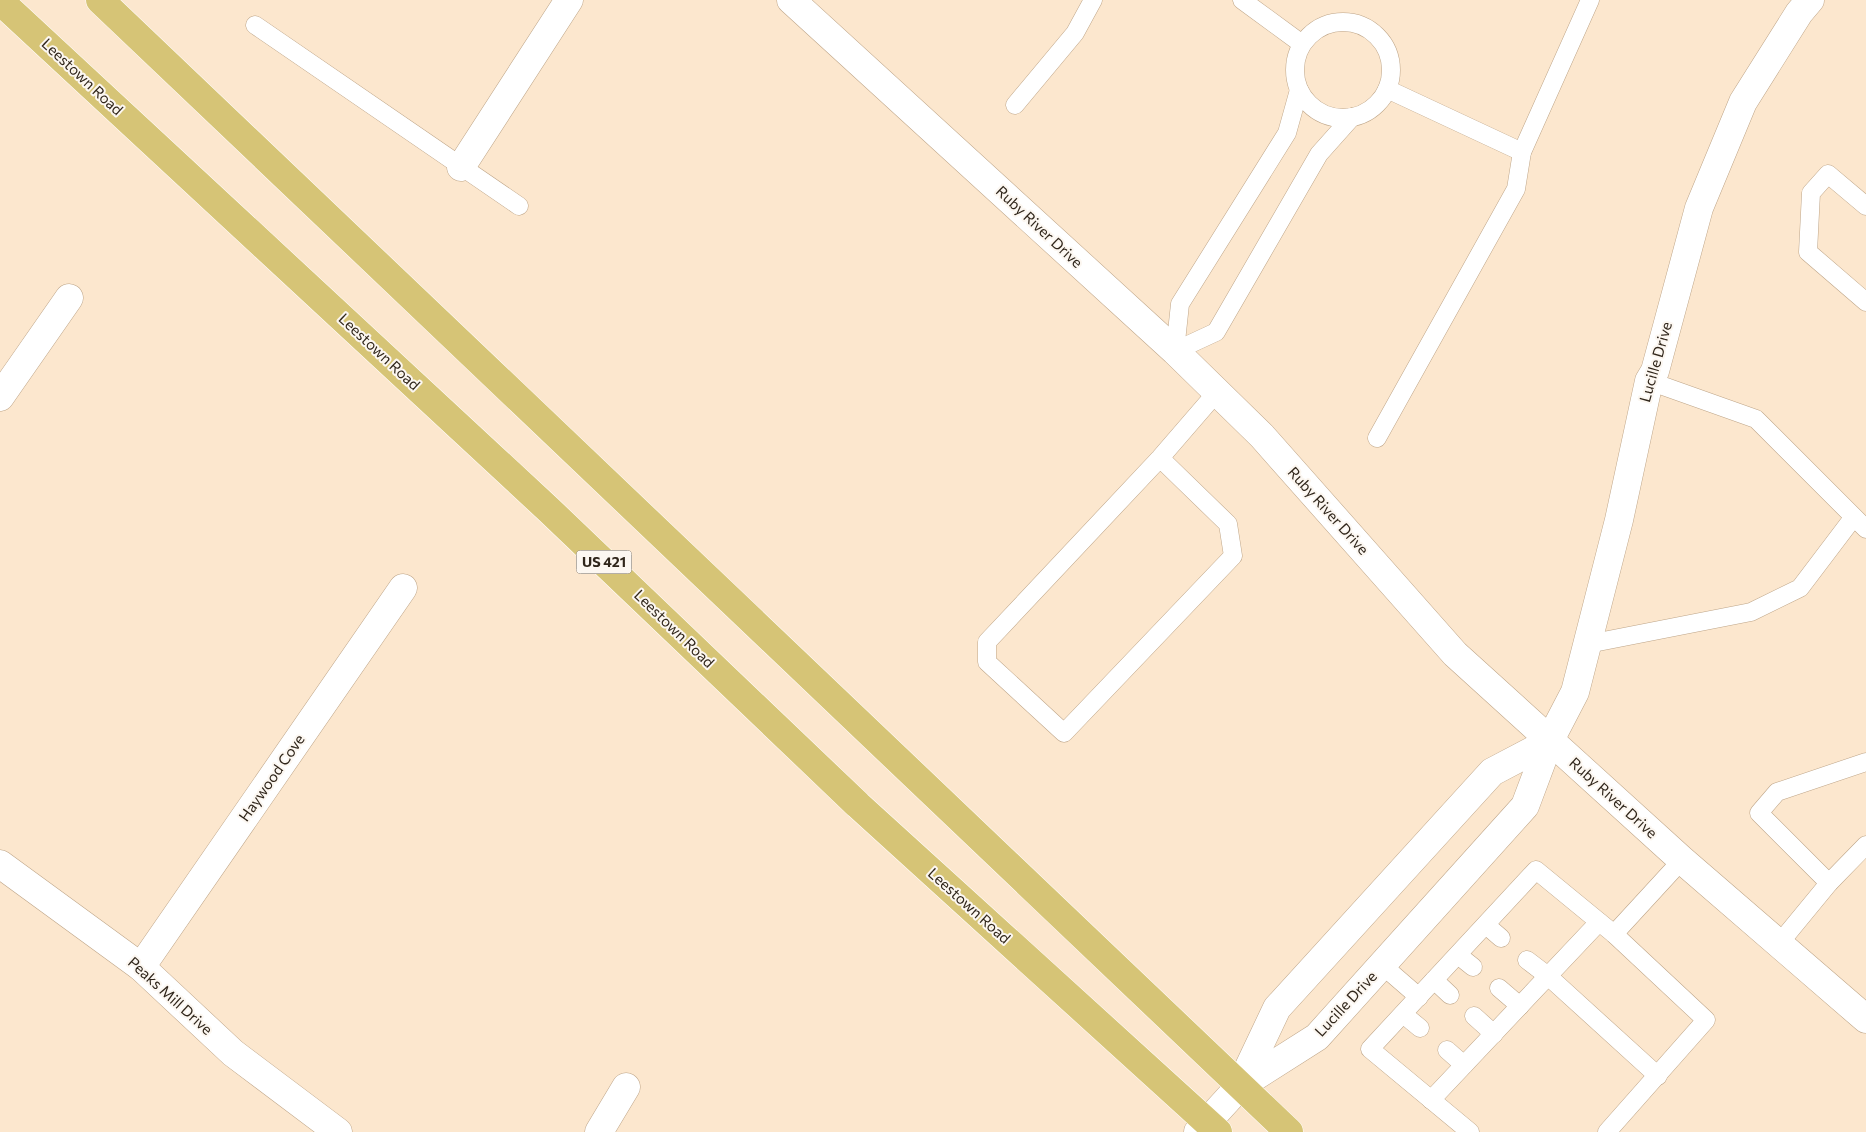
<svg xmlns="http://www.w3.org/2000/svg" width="1866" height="1132" font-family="Commissioner,sans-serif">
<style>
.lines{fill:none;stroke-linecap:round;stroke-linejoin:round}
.lane-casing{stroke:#bea588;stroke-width:19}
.street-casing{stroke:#bea588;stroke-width:29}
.primary-casing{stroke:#fff;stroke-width:29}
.lane{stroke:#fff;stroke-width:18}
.street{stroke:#fff;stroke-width:28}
.primary{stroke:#d6c476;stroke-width:28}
.labels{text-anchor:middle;stroke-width:4;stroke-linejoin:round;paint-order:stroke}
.shield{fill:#fcf7f1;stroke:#6d655b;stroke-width:1}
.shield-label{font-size:14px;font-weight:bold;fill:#30261b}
.street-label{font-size:15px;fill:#30261b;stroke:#fcf7f1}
</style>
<rect width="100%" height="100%" fill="#fce7ce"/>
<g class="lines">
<g class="lane-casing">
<g id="lane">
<path d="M1242,0l60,44"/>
<circle cx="1343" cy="70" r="48"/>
<path d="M255,25l264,181"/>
<path d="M1387,89l135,63"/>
<path d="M1015,105l60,-72 18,-33"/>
<path d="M1866,206l-38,-32 -17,19 -3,59 58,50"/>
<path d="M1175,351l41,-19 103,-178 33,-37"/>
<path d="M1175,351l5,-47 107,-171 12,-43"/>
<path d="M1649,381l107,38 110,110"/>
<path d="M1377,438l139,-249 6,-37 68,-152"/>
<path d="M1160,458l68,66 5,32 -169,177 -77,-71v-20l173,-184 57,-66"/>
<path d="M1588,644l163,-32 49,-24 53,-70"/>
<path d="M1829,883l-70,-70 18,-21 89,-30"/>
<path d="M1486,925l15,13"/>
<path d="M1614,934l68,-74"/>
<path d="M1778,945l51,-62 37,-38"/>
<path d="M1458,955l15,12"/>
<path d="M1527,960l21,16 110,100"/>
<path d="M1382,965l37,32"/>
<path d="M1434,980l16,15"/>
<path d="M1499,988l21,18"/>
<path d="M1403,1014l17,14"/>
<path d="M1474,1016l20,18"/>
<path d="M1447,1050l17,15"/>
<path d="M1431,1100l168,-178"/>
<path d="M1470,1132l-100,-83 166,-179 78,64 92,86 -99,112"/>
</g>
</g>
<g class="street-casing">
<g id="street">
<path d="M791,0l384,351 87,85 193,218 227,206 184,159"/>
<path d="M461,167l108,-167"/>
<path d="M0,397l69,-99"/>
<path d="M0,864l141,103 92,86 105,79"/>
<path d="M141,967l262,-379"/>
<path d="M1240,1086l37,-78 215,-236 57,-30"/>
<path d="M599,1132l27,-45"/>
<path d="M1198,1132l42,-46 77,-49 208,-231 24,-64 26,-50 44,-172 30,-139 6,-10 44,-163 44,-106 56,-89 11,-13"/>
</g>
</g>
<g class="primary-casing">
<g id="primary">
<path d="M100,0l1189,1132"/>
<path d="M0,1l548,508 310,296 360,327"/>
</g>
</g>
<use href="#lane" class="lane"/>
<use href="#street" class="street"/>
<use href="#primary" class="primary"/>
</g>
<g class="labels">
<rect class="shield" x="576.5" y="550.5" width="55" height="23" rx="4"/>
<g class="shield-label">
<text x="604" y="567">US 421</text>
</g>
<g class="street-label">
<text transform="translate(82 77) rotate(43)" y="5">Leestown Road</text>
<text transform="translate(1039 227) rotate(43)" y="5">Ruby River Drive</text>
<text transform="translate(379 352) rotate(43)" y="5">Leestown Road</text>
<text transform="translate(1656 362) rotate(-74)" y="5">Lucille Drive</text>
<text transform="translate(1328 511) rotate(48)" y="5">Ruby River Drive</text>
<text transform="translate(674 629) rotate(44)" y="5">Leestown Road</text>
<text transform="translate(272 778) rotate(-55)" y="5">Haywood Cove</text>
<text transform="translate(1613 798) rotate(42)" y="5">Ruby River Drive</text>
<text transform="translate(969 906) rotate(42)" y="5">Leestown Road</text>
<text transform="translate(170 996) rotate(42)" y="5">Peaks Mill Drive</text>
<text transform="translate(1346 1004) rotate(-47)" y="5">Lucille Drive</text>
</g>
</g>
</svg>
